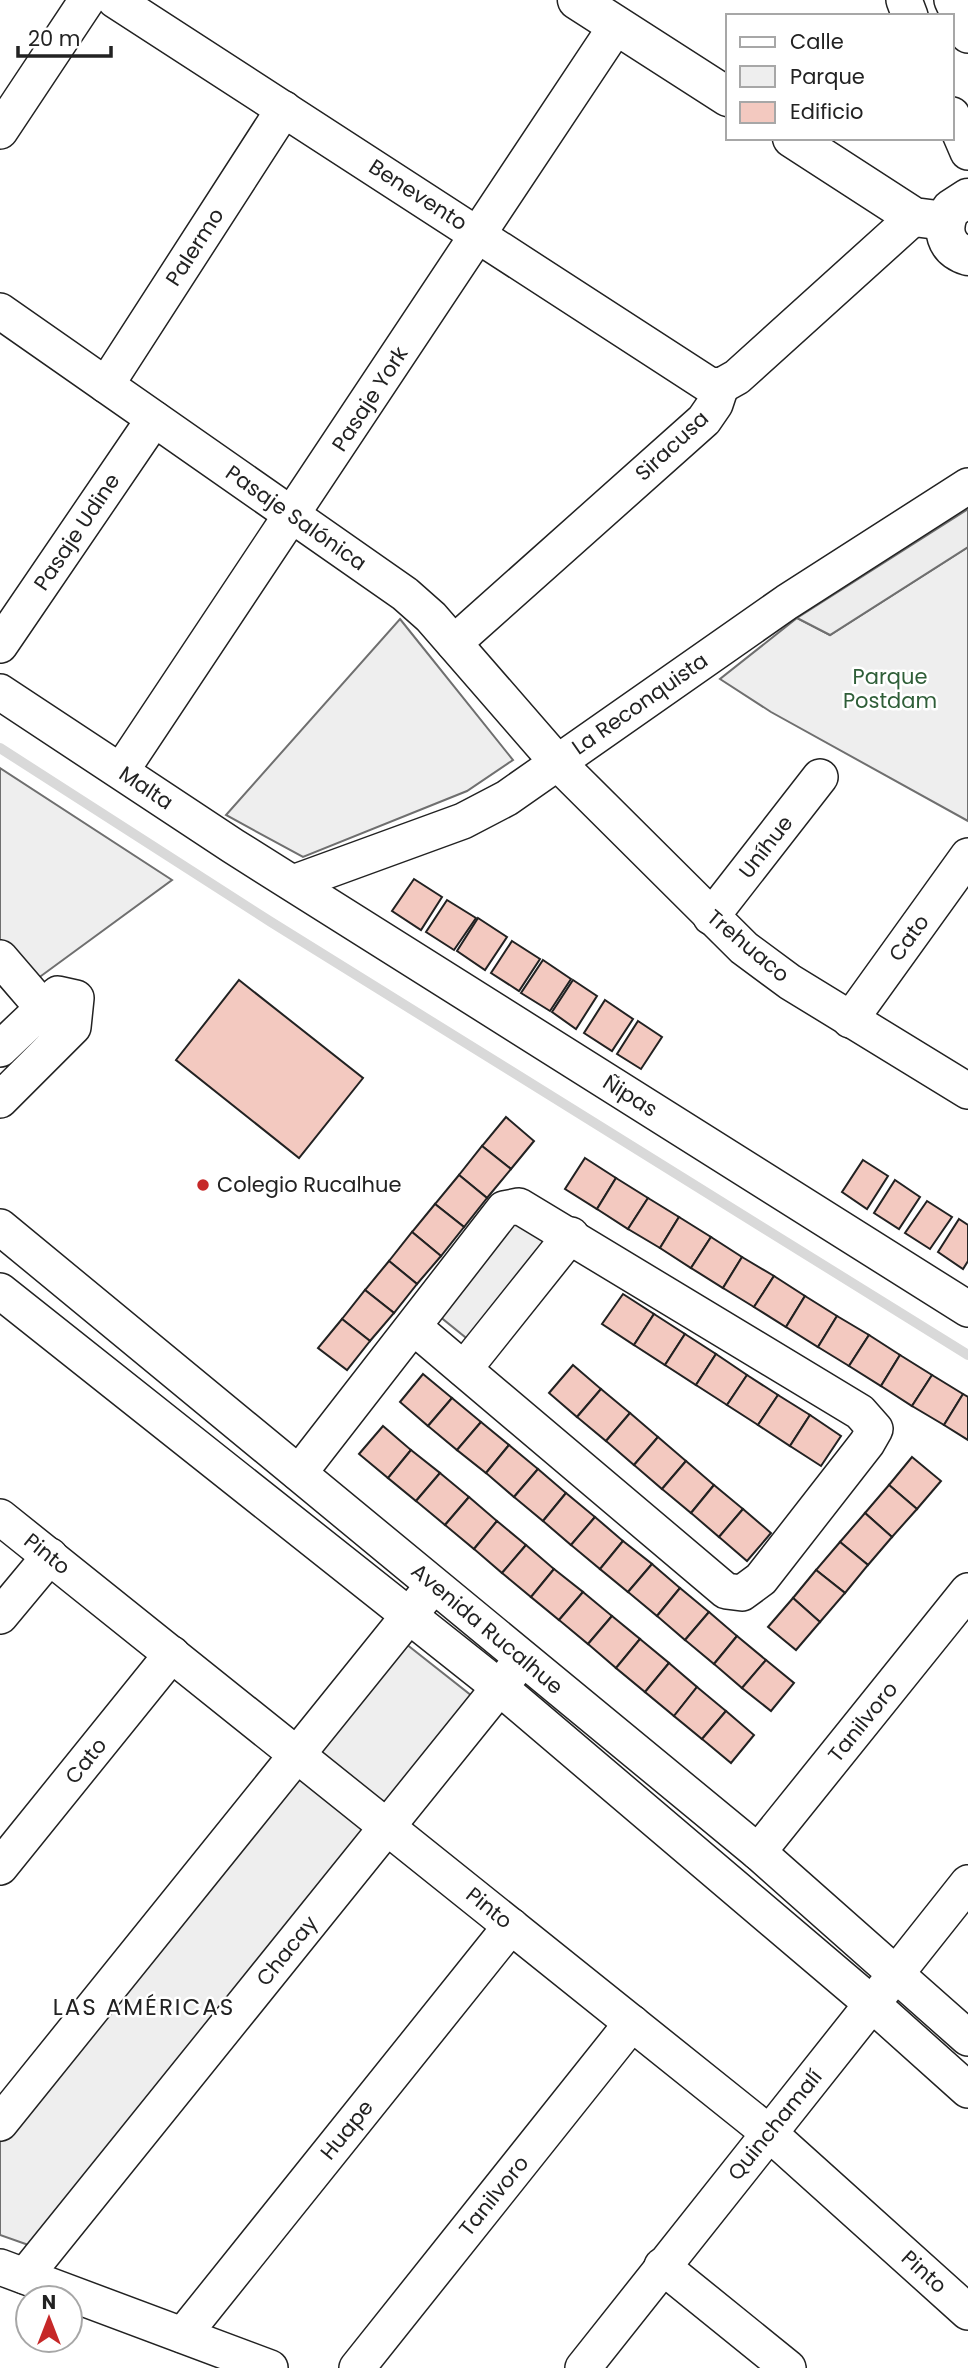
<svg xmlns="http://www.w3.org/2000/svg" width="968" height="2368" font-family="Poppins,sans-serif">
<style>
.green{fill:#eee;stroke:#6f6f6f;stroke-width:2}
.parking{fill:#ededed;stroke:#6f6f6f;stroke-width:2}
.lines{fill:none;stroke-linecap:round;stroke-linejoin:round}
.stream{stroke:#d9d9d9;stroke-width:10}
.building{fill:#f3c9c0;stroke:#222;stroke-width:2}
.minor-casing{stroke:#222;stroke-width:38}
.major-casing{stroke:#222;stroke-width:41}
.minor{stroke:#fff;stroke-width:35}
.major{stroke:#fff;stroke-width:38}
.poi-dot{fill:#c62828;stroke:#fff;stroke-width:2.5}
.labels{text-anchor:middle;stroke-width:5;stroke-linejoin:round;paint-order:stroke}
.street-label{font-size:21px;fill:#222;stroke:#fff}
.park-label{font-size:21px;fill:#2f5e38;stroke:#fff}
.poi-label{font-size:21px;fill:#222;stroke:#fff;text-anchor:start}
.neighbourhood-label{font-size:23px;letter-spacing:2px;fill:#222;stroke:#fff}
</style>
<rect width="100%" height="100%" fill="#fff"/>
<g class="green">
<path d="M968,547v274l-197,-109 -51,-33 77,-61 33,17z"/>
<path d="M400,619l113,141 -46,31 -164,66 -77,-42z"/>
<path d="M0,768l172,112 -161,118 -11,-13z"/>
<path d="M505,1220h19l29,20 -83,101 -37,-30z"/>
<path d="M401,1640l76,60 -83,106 -14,1 -58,-48 -6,-13z"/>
<path d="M307,1775l57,44 -1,16 -326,413 -37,-13v-93l290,-362z"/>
</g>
<path class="parking" d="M968,509v38l-138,88 -33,-17z"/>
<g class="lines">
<path class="stream" d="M0,748l271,174 697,433"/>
</g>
<g class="building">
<path d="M414,879l28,18 -21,33 -29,-19z"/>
<path d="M447,900l29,18 -22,32 -28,-18z"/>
<path d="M478,918l29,19 -22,33 -28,-19z"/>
<path d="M512,941l28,18 -21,32 -28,-18z"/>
<path d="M543,960l28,19 -21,32 -29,-18z"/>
<path d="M239,980l124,98 -64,80 -123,-98z"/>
<path d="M573,980l24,16 -21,33 -24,-17z"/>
<path d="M605,1000l28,19 -21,32 -28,-18z"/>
<path d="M638,1021l24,16 -21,32 -24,-15z"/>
<path d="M506,1117l28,24 -23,28 -29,-23z"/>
<path d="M482,1146l29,23 -24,29 -28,-23z"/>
<path d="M585,1158l31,20 -19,31 -32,-20z"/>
<path d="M863,1160l25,16 -21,33 -25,-17z"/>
<path d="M459,1175l28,23 -23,29 -29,-23z"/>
<path d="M616,1178l32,20 -20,31 -31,-20z"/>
<path d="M895,1180l25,17 -21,32 -25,-16z"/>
<path d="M648,1198l31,19 -19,31 -32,-19z"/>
<path d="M927,1201l25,16 -22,32 -25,-16z"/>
<path d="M435,1204l29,23 -23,29 -29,-24z"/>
<path d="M679,1217l32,20 -20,31 -31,-20z"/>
<path d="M959,1219l9,6v36l-5,8 -25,-17z"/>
<path d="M412,1232l29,24 -24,28 -28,-23z"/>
<path d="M711,1237l31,20 -19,31 -32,-20z"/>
<path d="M742,1257l32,19 -20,31 -31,-19z"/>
<path d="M389,1261l28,23 -23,29 -29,-23z"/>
<path d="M774,1276l31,20 -19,31 -32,-20z"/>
<path d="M365,1290l29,23 -24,28 -28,-22z"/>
<path d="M623,1294l31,20 -20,31 -32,-21z"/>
<path d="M805,1296l32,20 -19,31 -32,-20z"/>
<path d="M654,1314l31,20 -20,31 -31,-20z"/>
<path d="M837,1316l32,19 -20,31 -31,-19z"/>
<path d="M342,1319l28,22 -23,29 -29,-22z"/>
<path d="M685,1334l31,20 -20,31 -31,-20z"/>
<path d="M869,1335l31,20 -19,31 -32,-20z"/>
<path d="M716,1354l31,21 -20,30 -31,-20z"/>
<path d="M900,1355l32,20 -20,31 -31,-20z"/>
<path d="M573,1365l28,24 -24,28 -28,-24z"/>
<path d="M423,1374l29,24 -24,28 -28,-24z"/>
<path d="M747,1375l31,20 -20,30 -31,-20z"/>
<path d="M932,1375l31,19 -19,31 -32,-19z"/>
<path d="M601,1389l29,24 -24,28 -29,-24z"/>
<path d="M963,1394l5,3v43l-24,-15z"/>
<path d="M778,1395l32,20 -20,31 -32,-21z"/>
<path d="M452,1398l29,24 -24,28 -29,-24z"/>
<path d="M630,1413l28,24 -24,28 -28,-24z"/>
<path d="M810,1415l31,21 -20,30 -31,-20z"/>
<path d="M481,1422l28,23 -23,28 -29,-23z"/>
<path d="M383,1426l28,24 -23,28 -29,-24z"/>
<path d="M658,1437l28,24 -24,28 -28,-24z"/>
<path d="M509,1445l29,24 -24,28 -28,-24z"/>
<path d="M411,1450l29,23 -24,28 -28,-23z"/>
<path d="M912,1457l29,24 -24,28 -28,-24z"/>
<path d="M686,1461l28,24 -23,28 -29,-24z"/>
<path d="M538,1469l28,24 -23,28 -29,-24z"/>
<path d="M440,1473l29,24 -24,28 -29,-24z"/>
<path d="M714,1485l29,24 -24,28 -28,-24z"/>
<path d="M889,1485l28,24 -25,28 -27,-24z"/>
<path d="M566,1493l29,24 -24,28 -28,-24z"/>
<path d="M469,1497l28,24 -23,28 -29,-24z"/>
<path d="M743,1509l28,24 -24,28 -28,-24z"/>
<path d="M865,1513l27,24 -24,28 -28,-23z"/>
<path d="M595,1517l28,24 -23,28 -29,-24z"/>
<path d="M497,1521l29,24 -24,28 -28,-24z"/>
<path d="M623,1541l29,23 -24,28 -28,-23z"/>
<path d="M840,1542l28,23 -23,28 -29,-23z"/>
<path d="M526,1545l28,24 -23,28 -29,-24z"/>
<path d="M652,1564l28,24 -23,28 -29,-24z"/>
<path d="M554,1569l29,23 -24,28 -28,-23z"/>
<path d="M816,1570l29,23 -25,29 -27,-24z"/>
<path d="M680,1588l29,24 -24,28 -28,-24z"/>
<path d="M583,1592l29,24 -24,28 -29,-24z"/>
<path d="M793,1598l27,24 -24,28 -28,-23z"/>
<path d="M709,1612l28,24 -23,28 -29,-24z"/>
<path d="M612,1616l28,23 -24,29 -28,-24z"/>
<path d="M737,1636l29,24 -24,28 -28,-24z"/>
<path d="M640,1639l29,24 -24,29 -29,-24z"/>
<path d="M766,1660l28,23 -23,28 -29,-23z"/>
<path d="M669,1663l28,24 -23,29 -29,-24z"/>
<path d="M697,1687l29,24 -24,28 -28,-23z"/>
<path d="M726,1711l28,24 -23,28 -29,-24z"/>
</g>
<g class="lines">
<g class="minor-casing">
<g id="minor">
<path d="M115,0l594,385 12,1 16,-9 177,-160"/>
<path d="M904,0l6,16"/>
<path d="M952,0l16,35"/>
<path d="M952,115l16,37"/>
<path d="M0,131l87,-131"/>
<path d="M0,311l405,283 26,23 127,146 186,185 46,34 178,109"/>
<path d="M106,385l178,-276"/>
<path d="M454,643l250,-223 11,-16 6,-18"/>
<path d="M0,645l154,-226"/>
<path d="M0,692l233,154 735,463"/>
<path d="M121,771l496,-746"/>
<path d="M293,883l170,-62 44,-23 280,-196 181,-116"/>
<path d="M711,917l109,-140"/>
<path d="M0,958l43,50"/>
<path d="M850,1020l118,-164"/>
<path d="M0,1049l58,-55 18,4 -3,29 -73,73"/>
<path d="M0,1227l758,625 210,186"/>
<path d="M0,1291l499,396 373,317 96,86"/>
<path d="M464,1369l107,-134"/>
<path d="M299,1473l205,-264 15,-3 341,206 15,17 -8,14 -106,136 -19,14 -16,-2 -311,-263"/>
<path d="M0,1517l769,616 199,179"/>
<path d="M0,1616l50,-60"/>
<path d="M758,1852l210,-261"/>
<path d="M0,1867l172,-213"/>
<path d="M0,2123l424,-526"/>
<path d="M662,2266l126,102"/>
<path d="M0,2267l270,101"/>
<path d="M25,2276l490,-608"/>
<path d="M183,2335l328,-409"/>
<path d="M357,2368l275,-345"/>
<path d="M583,2368l385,-485"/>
</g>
</g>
<g class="major-casing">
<g id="major">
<path d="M577,0l151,97"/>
<path d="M792,138l122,79 31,4"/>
<path d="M968,198l-17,11c-11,20 -6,40 17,47"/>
</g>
</g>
<use href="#minor" class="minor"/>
<use href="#major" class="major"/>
</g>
<circle class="poi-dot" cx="203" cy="1185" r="7"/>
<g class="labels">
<g class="street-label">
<text transform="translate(418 195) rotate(33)" y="7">Benevento</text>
<text transform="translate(195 247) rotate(-57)" y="7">Palermo</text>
<text transform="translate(370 399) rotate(-57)" y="7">Pasaje York</text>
<text transform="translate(672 446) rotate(-43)" y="7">Siracusa</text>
<text transform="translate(296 518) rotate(35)" y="7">Pasaje Salónica</text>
<text transform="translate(77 532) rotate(-56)" y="7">Pasaje Udine</text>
<text transform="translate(640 704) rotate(-35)" y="7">La Reconquista</text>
<text transform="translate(146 788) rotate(34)" y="7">Malta</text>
<text transform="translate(766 847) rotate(-52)" y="7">Uníhue</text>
<text transform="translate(909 938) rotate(-54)" y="7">Cato</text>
<text transform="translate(748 946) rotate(40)" y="7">Trehuaco</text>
<text transform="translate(630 1096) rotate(32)" y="7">Ñipas</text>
<text transform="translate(47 1554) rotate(39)" y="7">Pinto</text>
<text transform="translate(487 1629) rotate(40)" y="7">Avenida Rucalhue</text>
<text transform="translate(863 1722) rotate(-51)" y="7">Tanilvoro</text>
<text transform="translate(86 1761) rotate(-51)" y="7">Cato</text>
<text transform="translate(489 1908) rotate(39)" y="7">Pinto</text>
<text transform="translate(287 1951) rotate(-51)" y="7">Chacay</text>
<text transform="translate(775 2125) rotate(-51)" y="7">Quinchamalí</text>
<text transform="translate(347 2130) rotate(-51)" y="7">Huape</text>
<text transform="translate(494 2196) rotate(-51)" y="7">Tanilvoro</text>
<text transform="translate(924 2272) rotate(42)" y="7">Pinto</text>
</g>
<g class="park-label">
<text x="890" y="684">Parque<tspan x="890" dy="24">Postdam</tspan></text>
</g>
<g class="poi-label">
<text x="217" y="1192">Colegio Rucalhue</text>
</g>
<g class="neighbourhood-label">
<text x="144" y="2015">LAS AMÉRICAS</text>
</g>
</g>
<rect x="726" y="14" width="228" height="126" fill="#ffffff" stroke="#a7a7a7" stroke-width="2"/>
<rect x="740" y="37" width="35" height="10" fill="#ffffff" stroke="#a7a7a7" stroke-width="2"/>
<text x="790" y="49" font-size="21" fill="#222222">Calle</text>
<rect x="740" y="66" width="35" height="21" fill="#eeeeee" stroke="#a7a7a7" stroke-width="2"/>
<text x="790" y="84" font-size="21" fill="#222222">Parque</text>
<rect x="740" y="102" width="35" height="21" fill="#f3c9c0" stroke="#a7a7a7" stroke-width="2"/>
<text x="790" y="119" font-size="21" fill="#222222">Edificio</text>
<g transform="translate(49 2319)"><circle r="33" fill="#ffffff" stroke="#a7a7a7" stroke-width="2"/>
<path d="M0-5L12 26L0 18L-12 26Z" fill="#c62828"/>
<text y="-10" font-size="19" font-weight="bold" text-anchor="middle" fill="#222222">N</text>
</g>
<path d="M18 46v10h93v-10" fill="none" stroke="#222222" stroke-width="3.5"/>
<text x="28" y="46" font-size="21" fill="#222222" stroke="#ffffff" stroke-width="5" paint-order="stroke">20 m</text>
</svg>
